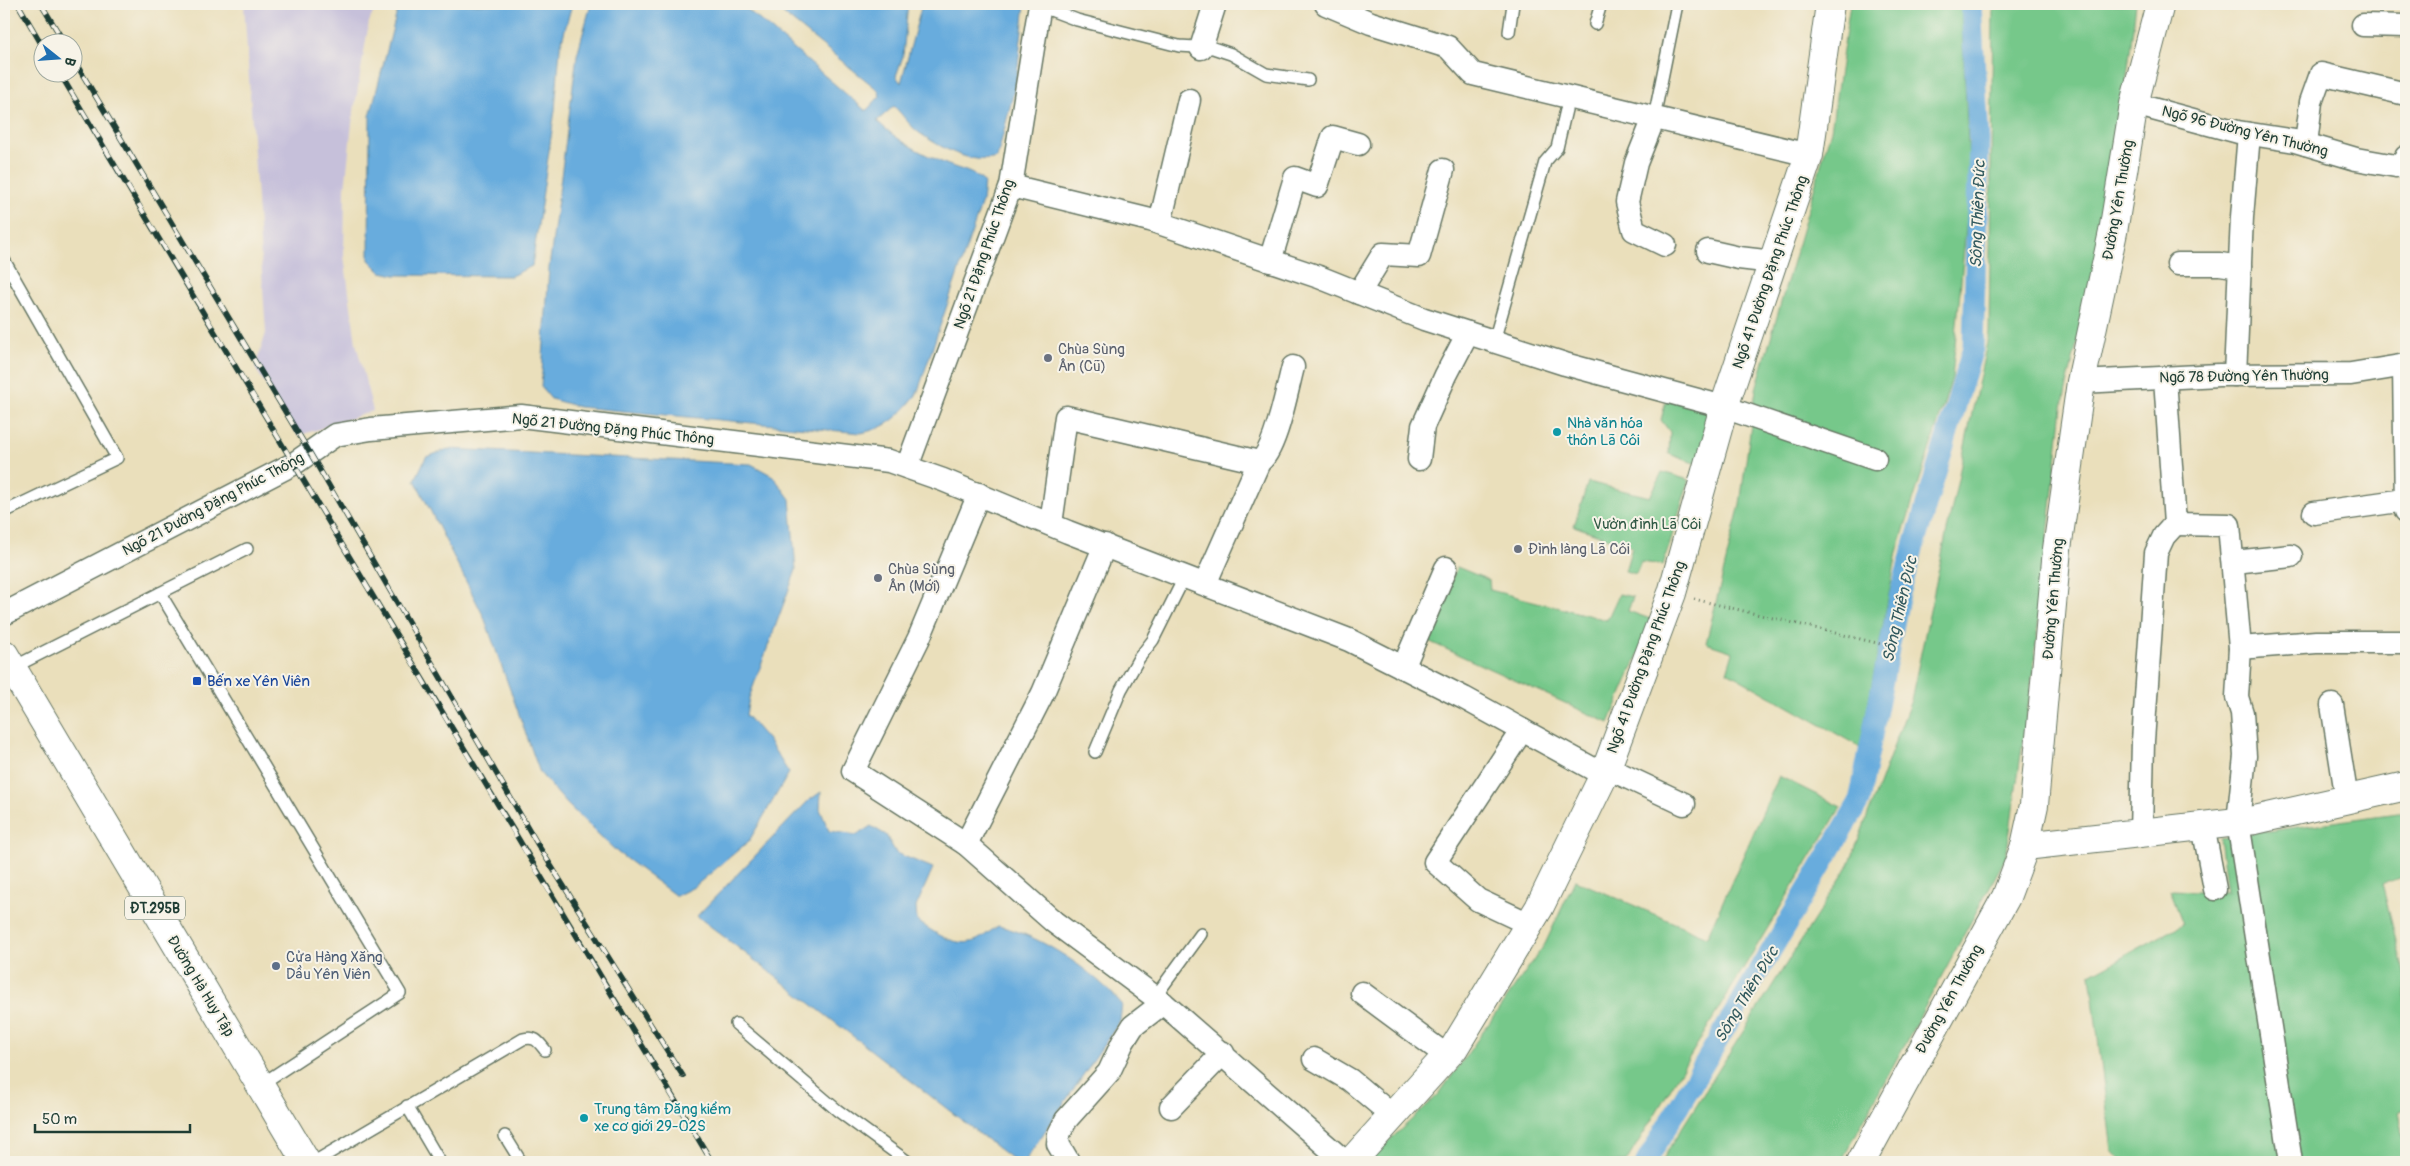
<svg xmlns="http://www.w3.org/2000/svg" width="2410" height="1166" font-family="Pangolin,sans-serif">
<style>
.industrial{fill:#c6c0da}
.green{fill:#76c88a;stroke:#4a825f}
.water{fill:#67acdd;stroke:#437488}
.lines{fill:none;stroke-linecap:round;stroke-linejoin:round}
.canal{stroke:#67acdd;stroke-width:21}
.service-casing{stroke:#667663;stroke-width:14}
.minor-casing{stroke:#667663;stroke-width:25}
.tertiary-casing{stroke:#667663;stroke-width:30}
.secondary-casing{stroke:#667663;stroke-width:30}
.primary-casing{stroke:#667663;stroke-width:30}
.path{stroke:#667663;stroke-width:3;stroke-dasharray:1 4;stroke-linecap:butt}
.service{stroke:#fff;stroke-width:11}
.minor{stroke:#fff;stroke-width:22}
.tertiary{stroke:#fff;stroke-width:28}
.secondary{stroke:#fff;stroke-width:28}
.primary{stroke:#fff;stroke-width:28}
.rail-casing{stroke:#1f3d34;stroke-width:5.5}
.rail{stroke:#f7f3e8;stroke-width:4;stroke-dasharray:11;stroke-linecap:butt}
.worship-dot{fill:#6b7280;stroke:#f7f3e8;stroke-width:2}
.culture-dot{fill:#0f9aa8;stroke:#f7f3e8;stroke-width:2}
.transit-dot{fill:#1a4fb4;stroke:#f7f3e8;stroke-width:2}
.service-dot{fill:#5c6f8a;stroke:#f7f3e8;stroke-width:2}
.labels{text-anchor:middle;stroke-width:4;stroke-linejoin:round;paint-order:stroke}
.shield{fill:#f7f3e8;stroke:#60746a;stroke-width:1}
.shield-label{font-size:14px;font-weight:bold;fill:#1f3d34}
.street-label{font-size:15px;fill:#1f3d34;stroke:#f7f3e8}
.worship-label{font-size:15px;fill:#5b616d;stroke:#f7f3e8;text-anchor:start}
.culture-label{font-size:15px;fill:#0d838f;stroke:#f7f3e8;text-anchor:start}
.park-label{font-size:15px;fill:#305945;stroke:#f7f3e8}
.transit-label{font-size:15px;fill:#164399;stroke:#f7f3e8;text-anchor:start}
.service-label{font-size:15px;fill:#4e5e75;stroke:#f7f3e8;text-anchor:start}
.water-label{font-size:16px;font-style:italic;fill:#31595e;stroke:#f7f3e8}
</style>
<rect width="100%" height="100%" fill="#f7f3e8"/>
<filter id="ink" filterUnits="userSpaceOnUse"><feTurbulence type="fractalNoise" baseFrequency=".02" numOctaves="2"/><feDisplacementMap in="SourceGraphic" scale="10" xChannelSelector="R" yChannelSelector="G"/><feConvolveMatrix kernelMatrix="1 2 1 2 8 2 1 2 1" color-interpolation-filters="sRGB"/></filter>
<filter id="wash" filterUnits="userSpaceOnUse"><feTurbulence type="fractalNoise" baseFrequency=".0096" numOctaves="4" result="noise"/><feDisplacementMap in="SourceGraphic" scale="20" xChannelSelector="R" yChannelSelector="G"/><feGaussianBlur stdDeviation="1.12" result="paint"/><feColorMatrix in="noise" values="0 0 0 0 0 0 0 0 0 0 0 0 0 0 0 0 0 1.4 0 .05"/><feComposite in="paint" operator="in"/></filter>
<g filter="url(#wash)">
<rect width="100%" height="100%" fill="#eadfbb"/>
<path class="industrial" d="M244,4h133l-8,18 -17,101 -7,66 -1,67 12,87 17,68 -75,25 -43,-68 11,-35z"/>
<g class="green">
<path d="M1850,4h111l9,180 -18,194 -55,174 -37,195 -133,-75 6,-20 -27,-9 34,-139 16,-115 75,-259z"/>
<path d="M1993,4h143l-24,190 -50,213 -29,265 -27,185 -165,305h-179l9,-17 178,-280 62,-165 78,-367z"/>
<path d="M1667,396l50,9 -18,60 -30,-11 1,-22 -9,-12z"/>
<path d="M1662,472l27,8 -26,85 -22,-3 -5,12 -11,-3 7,-24 -58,-21 14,-44 62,15z"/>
<path d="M1457,567l32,13 1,10 117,30 12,-26 14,3 -5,14 25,9 -44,103 -183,-83z"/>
<path d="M1779,776l62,31 -215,355h-260l73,-68 106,-150 30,-64 132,57z"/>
<path d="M2397,813h9v63l-24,8 24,96v129l-7,3 7,37v13h-284l-10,-11 -22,-176 93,-51 -13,-34 57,2 -7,-54z"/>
</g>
<g class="water">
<path d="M399,4h173l-12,44 -5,62 -23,156 -21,10 -116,-1 -14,-3 -12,-12 1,-144z"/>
<path d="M591,4h150l125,107 14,-15 -2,-6 -107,-86h137l-5,52 -7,20 5,7 21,-79h103l-9,79 -19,75c-27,7 -57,-11 -79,-26 -9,-7 -16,-18 -24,-26l-17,15c19,19 44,32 69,43 14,6 27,7 38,18l-2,20 -65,192c-18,22 -27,33 -56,39l-282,-26 -28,-8 -10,-12 8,-119 28,-213z"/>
<path d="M449,449l302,15 22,12 17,23 6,71 -47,128 -3,17 22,25 21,33 -40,68 -55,46 -18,9 -59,-44 -50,-48 -27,-31 -56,-156 -69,-137 11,-23z"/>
<path d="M821,792l-1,17 9,22 28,4 14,-9 15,9 10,18 37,15 -17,39 1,14c14,9 35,25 54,21 8,-1 19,-11 27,-16 43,9 95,45 124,78l-2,17 -96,141h-8l-319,-246 111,-115z"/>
</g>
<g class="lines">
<path class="canal" d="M1646,1162l213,-360 41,-209 73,-245 6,-208 -8,-136"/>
</g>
</g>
<g filter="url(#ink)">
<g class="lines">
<g class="service-casing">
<g id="service">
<path d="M1040,6l37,14 102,26 34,2 18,6 35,20 42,6"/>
<path d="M1595,24l6,-20"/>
<path d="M1509,32l4,-28"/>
<path d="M1654,118l23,-114"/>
<path d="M4,260l113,198 -113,54"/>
<path d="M1494,341l51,-179 12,-14 12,-51"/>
<path d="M160,593l240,400 -140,92"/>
<path d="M12,668l235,-119"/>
<path d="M1095,752l26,-62 18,-32 14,-18 32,-64"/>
<path d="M1155,997l46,-63"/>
<path d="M736,1024l101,86 71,52"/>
<path d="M407,1106l33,56"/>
<path d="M505,1136l16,26"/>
<path d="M314,1162l209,-123c12,-3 15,2 22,11"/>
</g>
</g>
<g class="minor-casing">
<g id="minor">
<path d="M1326,4l45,19 77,24 25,27 336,81"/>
<path d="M2363,25l43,1"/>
<path d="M1201,48l14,-44"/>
<path d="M2134,104l104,28 57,9 61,18 40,7 7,-1 3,-8"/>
<path d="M1654,118l-18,45 -9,39 7,28 31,15"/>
<path d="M2306,144l5,-42 10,-28 85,20"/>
<path d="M1011,186l139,34 169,57 105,42 141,45 159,43 151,52"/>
<path d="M1160,223l29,-123"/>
<path d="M1708,251l31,7 34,4"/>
<path d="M1270,261l25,-83 22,8 16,-49 25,7"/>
<path d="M2178,264h42l20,3"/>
<path d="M1359,293l24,-39 36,2 24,-86"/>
<path d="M2404,365l2,146"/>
<path d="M2235,375l7,-158 7,-83"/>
<path d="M2081,382l138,-7 132,-1 55,-9"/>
<path d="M1419,459l4,-33 23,-51 22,-42"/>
<path d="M907,467l104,-281 29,-182"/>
<path d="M979,494l-60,144 -66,133 113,73 88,78 109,81 182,159"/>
<path d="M2314,513l91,-13"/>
<path d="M1051,524l15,-107 193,45"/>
<path d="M2175,524l54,1 11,123 -3,49 5,16 3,43 -7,66 53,340"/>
<path d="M2234,562l57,-6"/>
<path d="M1205,584l54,-122c17,-11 28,-73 34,-95"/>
<path d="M4,614l291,-151 40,-28 36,-6 150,-13 368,45 54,19 125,52 281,108 115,58 140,77 12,-3 68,32"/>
<path d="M2240,648l76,-6h90"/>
<path d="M1403,668l43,-100"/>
<path d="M2332,705l15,95"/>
<path d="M1522,730l-87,132 43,38 51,24"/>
<path d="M2203,826l12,63"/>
<path d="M2141,834l2,-93 13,-188 8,-17 11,-12 -10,-146"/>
<path d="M966,844l77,-151 62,-148"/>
<path d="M1362,993l85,63"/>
<path d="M1314,1059l36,21 43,36"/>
<path d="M1171,1107l52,-54"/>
<path d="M1068,1161l-10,-17 1,-10 7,-14 43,-48 14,-30 10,-16 30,-23"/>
</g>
</g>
<g class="tertiary-casing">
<path id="tertiary" d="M1351,1162l103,-114 85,-140 65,-133 68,-182 52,-186 85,-252 21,-151"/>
</g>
<g class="secondary-casing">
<g id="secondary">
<path d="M2025,846l230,-26 151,-34"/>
<path d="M1861,1162l145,-265 19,-51 9,-41 23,-256 24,-167 32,-150 21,-128 26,-100"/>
</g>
</g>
<g class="primary-casing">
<path id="primary" d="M4,654l302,508"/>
</g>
<path class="path" d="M1694,599l187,45"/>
<use href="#service" class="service"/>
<use href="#minor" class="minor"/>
<use href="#tertiary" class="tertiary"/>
<use href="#secondary" class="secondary"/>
<use href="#primary" class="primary"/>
<g class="rail-casing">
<g id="rail">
<path d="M18,4l24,41"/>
<path d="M41,4l23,38"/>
<path d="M72,57l238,396 228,392 145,231"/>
<path d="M59,72c219,363 434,728 653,1090"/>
</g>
</g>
<use href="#rail" class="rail"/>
</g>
</g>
<g class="worship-dot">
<circle cx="1048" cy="358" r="5"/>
<circle cx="1518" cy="549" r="5"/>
<circle cx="878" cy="578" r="5"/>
</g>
<g class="culture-dot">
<circle cx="1557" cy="432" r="5"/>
<circle cx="584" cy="1118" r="5"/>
</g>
<rect class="transit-dot" x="192" y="676" width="10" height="10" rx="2.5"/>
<circle class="service-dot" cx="276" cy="966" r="5"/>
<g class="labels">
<rect class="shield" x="125" y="896.5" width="60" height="23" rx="4"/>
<g class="shield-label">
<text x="155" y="913">ĐT.295B</text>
</g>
<g class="street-label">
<text transform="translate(2245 131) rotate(14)" y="5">Ngõ 96 Đường Yên Thường</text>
<text transform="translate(2118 200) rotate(-80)" y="5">Đường Yên Thường</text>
<text transform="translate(984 254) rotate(-71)" y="5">Ngõ 21 Đặng Phúc Thông</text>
<text transform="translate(1770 272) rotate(-71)" y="5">Ngõ 41 Đường Đặng Phúc Thông</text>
<text transform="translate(2244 376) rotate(-1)" y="5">Ngõ 78 Đường Yên Thường</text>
<text transform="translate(613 429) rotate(6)" y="5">Ngõ 21 Đường Đặng Phúc Thông</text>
<text transform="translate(213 504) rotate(-28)" y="5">Ngõ 21 Đường Đặng Phúc Thông</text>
<text transform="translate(2053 599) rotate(-85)" y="5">Đường Yên Thường</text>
<text transform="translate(1646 657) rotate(-70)" y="5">Ngõ 41 Đường Đặng Phúc Thông</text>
<text transform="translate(201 986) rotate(59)" y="5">Đường Hà Huy Tập</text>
<text transform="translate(1949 999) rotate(-61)" y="5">Đường Yên Thường</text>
</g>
<g class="worship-label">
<text x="1058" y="354">Chùa Sùng<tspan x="1058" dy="17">Ân (Cũ)</tspan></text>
<text x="1528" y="554">Đình làng Lã Côi</text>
<text x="888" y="574">Chùa Sùng<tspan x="888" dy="17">Ân (Mới)</tspan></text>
</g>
<g class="culture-label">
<text x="1567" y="428">Nhà văn hóa<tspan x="1567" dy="17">thôn Lã Côi</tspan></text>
<text x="594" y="1114">Trung tâm Đăng kiểm<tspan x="594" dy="17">xe cơ giới 29-02S</tspan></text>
</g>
<g class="park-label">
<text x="1647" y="529">Vườn đình Lã Côi</text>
</g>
<g class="transit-label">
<text x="207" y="686">Bến xe Yên Viên</text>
</g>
<g class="service-label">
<text x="286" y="962">Cửa Hàng Xăng<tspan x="286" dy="17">Dầu Yên Viên</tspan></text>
</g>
<g class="water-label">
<text transform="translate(1977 214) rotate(-88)" y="6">Sông Thiên Đức</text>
<text transform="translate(1899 609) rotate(-77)" y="6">Sông Thiên Đức</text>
<text transform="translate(1746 994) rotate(-59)" y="6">Sông Thiên Đức</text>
</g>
</g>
<rect width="2410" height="1166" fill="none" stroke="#f7f3e8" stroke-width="20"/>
<g transform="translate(58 58) rotate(107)"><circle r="24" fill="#f7f3e8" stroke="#a1aaa0"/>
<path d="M0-4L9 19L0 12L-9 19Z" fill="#1f6fb2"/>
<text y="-8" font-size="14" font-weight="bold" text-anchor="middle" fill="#1f3d34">B</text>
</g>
<path d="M35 1124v8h155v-8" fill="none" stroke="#1f3d34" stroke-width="2.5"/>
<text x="42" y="1124" font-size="15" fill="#1f3d34" stroke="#f7f3e8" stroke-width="4" paint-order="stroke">50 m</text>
</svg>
